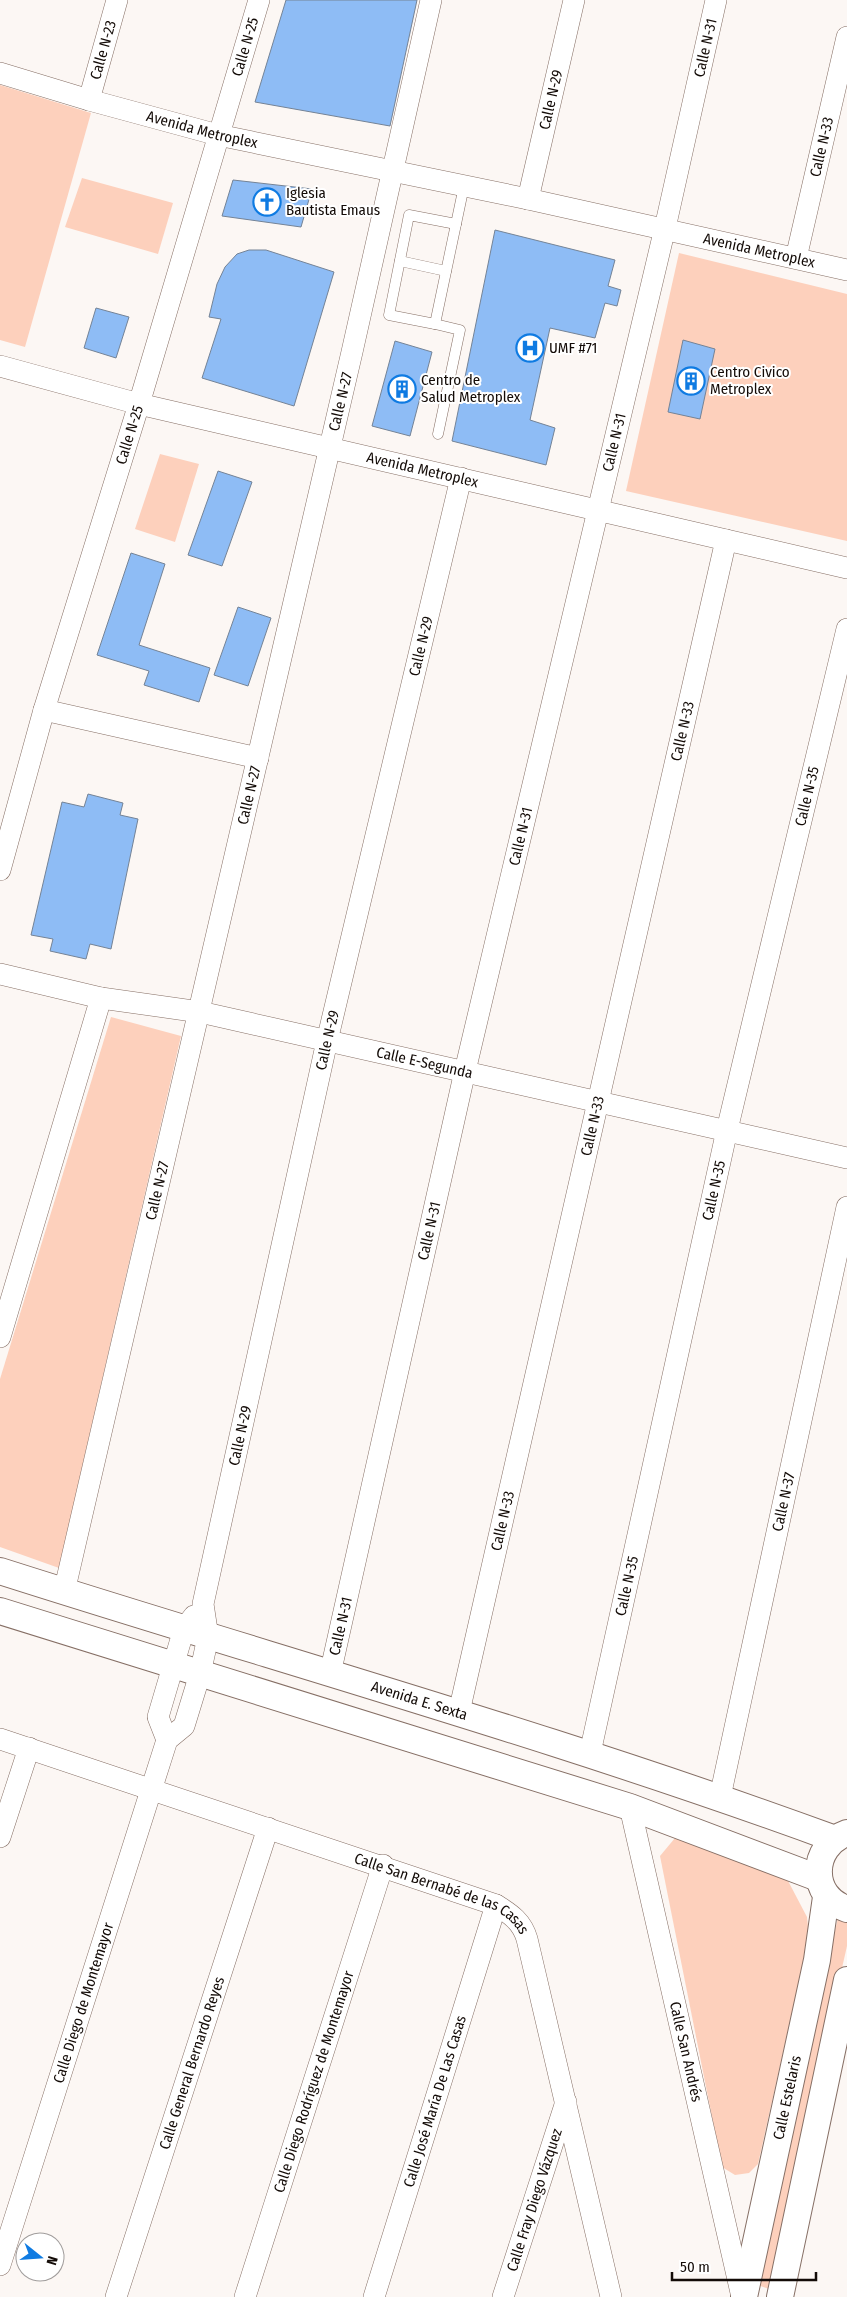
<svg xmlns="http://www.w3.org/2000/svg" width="847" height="2297" font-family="'Fira Sans Condensed',sans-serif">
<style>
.green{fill:#fdd0bc}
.building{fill:#8ebcf5;stroke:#748396}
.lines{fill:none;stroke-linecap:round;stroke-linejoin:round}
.service-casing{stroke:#866f65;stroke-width:11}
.minor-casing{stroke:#866f65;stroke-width:22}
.tertiary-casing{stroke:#866f65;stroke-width:28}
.service{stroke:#fff;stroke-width:10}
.minor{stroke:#fff;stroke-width:21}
.tertiary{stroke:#fff;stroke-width:26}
.labels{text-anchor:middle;stroke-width:4;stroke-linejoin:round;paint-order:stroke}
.street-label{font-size:15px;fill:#130b07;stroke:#fff}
.poi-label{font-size:15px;fill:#130b07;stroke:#fff;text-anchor:start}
</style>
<rect width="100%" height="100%" fill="#fcf7f4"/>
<g class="green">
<path d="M0,85l91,28 -66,234 -25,-7z"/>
<path d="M82,178l91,25 -15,51 -93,-27z"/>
<path d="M679,253l168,41v247l-221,-50z"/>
<path d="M160,454l39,10 -24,78 -40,-13z"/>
<path d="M111,1017l70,19 -122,532 -59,-21v-168z"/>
<path d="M675,1838l111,39 21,40 2,19 -51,228 -9,9 -14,2 -13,-8 -62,-311z"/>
<path d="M838,1918l9,3v25l-78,343 -17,-6z"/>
</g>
<g class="building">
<path d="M286,0h131l-27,126 -135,-24z"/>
<path d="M233,180l79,9 -11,38 -79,-11z"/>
<path d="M495,230l120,30 -7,26 13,4 -4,16 -12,-3 -10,35 -45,-10 -20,92 25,8 -9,37 -94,-24z"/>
<path d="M249,250h17l68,22 -40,134 -92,-28 19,-59 -12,-2 8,-33 8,-17 12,-13z"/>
<path d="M96,308l33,9 -13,41 -32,-10z"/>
<path d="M683,340l32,9 -15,70 -32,-7z"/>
<path d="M395,341l37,11 -22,84 -38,-10z"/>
<path d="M218,471l34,11 -30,84 -34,-11z"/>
<path d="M131,553l34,11 -26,81 71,23 -11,34 -55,-17 5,-14 -52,-16z"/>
<path d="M238,607l33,11 -23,68 -34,-11z"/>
<path d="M88,794l35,9 -3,12 18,4 -27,130 -21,-5 -4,15 -36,-8 3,-12 -22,-4 31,-133 22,5z"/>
</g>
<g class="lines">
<g class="service-casing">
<g id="service">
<path d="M400,261l46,10"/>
<path d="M435,324l-46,-9 20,-100 47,9"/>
<path d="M438,434l22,-104 -25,-6 29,-138"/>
</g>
</g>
<g class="minor-casing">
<g id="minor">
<path id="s1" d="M0,73l89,27 129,35 310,64 319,71"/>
<path id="s2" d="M89,100l28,-100"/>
<path id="s3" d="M528,199l46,-199"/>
<path id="s4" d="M796,258l51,-221"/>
<path id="s5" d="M0,366l139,38 708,164"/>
<path d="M44,710l214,48"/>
<path id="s6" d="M0,870l44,-160 95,-306 120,-404"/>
<path id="s7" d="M0,974l101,24 99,14 647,146"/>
<path d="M0,1337l101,-339"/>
<path id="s8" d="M64,1592l288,-1240 79,-352"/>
<path id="s9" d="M330,1674l135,-603 200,-843 51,-228"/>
<path id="s10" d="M459,1712l267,-1172"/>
<path id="s11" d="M0,1739l496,166c15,9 26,17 31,34l84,358"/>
<path d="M167,1740l-9,-23 26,-88 10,-13"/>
<path id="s12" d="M590,1753l137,-623 120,-501"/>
<path id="s13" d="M720,1797l127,-590"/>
<path id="s14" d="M630,1807l112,490"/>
<path d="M0,1837l29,-89"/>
<path id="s15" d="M0,2265l167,-525 17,-14 16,-52 8,-37 -5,-33 124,-563 134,-563"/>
<path id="s16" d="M116,2297l152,-469"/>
<path id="s17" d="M245,2297l138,-432"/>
<path id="s18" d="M374,2297l122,-392"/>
<path id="s19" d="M503,2297l63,-195"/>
</g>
</g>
<g class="tertiary-casing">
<g id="tertiary">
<path id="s20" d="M0,1571c279,89 560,167 835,268"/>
<path d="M0,1611l630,196 188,71"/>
<path d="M847,1833c-37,13 -38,64 0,76"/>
<path id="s21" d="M744,2297l73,-337 9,-63"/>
<path d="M780,2297l67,-317"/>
</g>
</g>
<use href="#service" class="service"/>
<use href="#minor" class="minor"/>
<use href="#tertiary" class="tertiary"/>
</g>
<defs>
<g id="church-ring" transform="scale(1.4375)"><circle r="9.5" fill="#fff" stroke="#0f7be2" stroke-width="1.5"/><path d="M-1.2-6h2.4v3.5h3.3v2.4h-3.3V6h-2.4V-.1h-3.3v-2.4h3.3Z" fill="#0f7be2"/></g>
<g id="hospital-ring" transform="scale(1.4375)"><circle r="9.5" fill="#fff" stroke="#0f7be2" stroke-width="1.5"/><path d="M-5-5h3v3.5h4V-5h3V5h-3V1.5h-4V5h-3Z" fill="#0f7be2"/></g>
<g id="building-ring" transform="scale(1.4375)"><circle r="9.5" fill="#fff" stroke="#0f7be2" stroke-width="1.5"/><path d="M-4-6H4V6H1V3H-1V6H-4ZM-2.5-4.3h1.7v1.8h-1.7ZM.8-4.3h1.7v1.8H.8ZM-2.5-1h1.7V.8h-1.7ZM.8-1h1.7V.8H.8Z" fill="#0f7be2"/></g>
</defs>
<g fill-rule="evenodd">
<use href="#church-ring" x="267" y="202"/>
<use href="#hospital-ring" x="530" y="348"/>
<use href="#building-ring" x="691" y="381"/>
<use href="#building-ring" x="402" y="389"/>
</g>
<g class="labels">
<g class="street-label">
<text dy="5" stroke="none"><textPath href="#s6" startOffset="859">Calle N-25</textPath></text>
<text dy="5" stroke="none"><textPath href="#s9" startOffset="1669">Calle N-31</textPath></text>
<text dy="5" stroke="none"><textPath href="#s2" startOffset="52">Calle N-23</textPath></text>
<text dy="5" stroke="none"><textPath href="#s3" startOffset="102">Calle N-29</textPath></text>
<text dy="5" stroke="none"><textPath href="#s1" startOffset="210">Avenida Metroplex</textPath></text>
<text dy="5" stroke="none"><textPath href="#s4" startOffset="114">Calle N-33</textPath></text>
<text dy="5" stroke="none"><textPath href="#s1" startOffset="780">Avenida Metroplex</textPath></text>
<text dy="5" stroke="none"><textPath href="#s8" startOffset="1222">Calle N-27</textPath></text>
<text dy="5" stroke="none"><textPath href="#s6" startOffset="454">Calle N-25</textPath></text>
<text dy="5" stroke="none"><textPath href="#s9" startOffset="1264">Calle N-31</textPath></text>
<text dy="5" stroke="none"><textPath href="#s5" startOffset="435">Avenida Metroplex</textPath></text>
<text dy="5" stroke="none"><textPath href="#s15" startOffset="1681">Calle N-29</textPath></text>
<text dy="5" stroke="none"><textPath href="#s10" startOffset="1006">Calle N-33</textPath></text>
<text dy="5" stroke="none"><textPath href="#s8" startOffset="818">Calle N-27</textPath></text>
<text dy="5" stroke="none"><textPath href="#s12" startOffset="981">Calle N-35</textPath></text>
<text dy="5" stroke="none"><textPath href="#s9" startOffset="859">Calle N-31</textPath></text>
<text dy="5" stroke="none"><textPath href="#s15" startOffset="1276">Calle N-29</textPath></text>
<text dy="5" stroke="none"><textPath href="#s7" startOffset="434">Calle E-Segunda</textPath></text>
<text dy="5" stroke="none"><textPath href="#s10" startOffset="601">Calle N-33</textPath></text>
<text dy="5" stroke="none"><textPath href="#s12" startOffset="576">Calle N-35</textPath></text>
<text dy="5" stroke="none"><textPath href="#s8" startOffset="412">Calle N-27</textPath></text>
<text dy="5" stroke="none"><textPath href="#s9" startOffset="454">Calle N-31</textPath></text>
<text dy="5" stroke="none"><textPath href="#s15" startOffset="871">Calle N-29</textPath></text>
<text dy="5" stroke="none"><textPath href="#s13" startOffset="302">Calle N-37</textPath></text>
<text dy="5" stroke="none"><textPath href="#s10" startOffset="196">Calle N-33</textPath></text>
<text dy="5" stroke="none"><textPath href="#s12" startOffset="171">Calle N-35</textPath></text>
<text dy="5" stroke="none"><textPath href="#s9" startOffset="49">Calle N-31</textPath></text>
<text dy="5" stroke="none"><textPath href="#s20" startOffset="439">Avenida E. Sexta</textPath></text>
<text dy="5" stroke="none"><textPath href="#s11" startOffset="469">Calle San Bernabé de las Casas</textPath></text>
<text dy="5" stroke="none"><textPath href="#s15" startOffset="275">Calle Diego de Montemayor</textPath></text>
<text dy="5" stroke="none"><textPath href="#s14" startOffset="251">Calle San Andrés</textPath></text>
<text dy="5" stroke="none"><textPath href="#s16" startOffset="246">Calle General Bernardo Reyes</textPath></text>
<text dy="5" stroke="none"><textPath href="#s17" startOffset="226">Calle Diego Rodríguez de Montemayor</textPath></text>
<text dy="5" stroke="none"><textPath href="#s21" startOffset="204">Calle Estelaris</textPath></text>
<text dy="5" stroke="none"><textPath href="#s18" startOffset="205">Calle José María De Las Casas</textPath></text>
<text dy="5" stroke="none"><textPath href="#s19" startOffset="102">Calle Fray Diego Vázquez</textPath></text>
</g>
<g class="poi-label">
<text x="286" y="198">Iglesia<tspan x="286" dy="17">Bautista Emaus</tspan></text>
<text x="549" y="353">UMF #71</text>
<text x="710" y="377">Centro Civico<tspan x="710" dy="17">Metroplex</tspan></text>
<text x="421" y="385">Centro de<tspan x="421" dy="17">Salud Metroplex</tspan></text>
</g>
</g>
<g transform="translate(40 2257) rotate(107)"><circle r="24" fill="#ffffff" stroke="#a19d9c"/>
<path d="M0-4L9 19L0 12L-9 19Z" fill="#0f7be2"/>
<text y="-8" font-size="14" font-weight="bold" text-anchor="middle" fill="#130b07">N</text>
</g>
<path d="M672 2272v8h144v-8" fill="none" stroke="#130b07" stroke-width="2.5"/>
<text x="680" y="2272" font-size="15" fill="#130b07" stroke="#ffffff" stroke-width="4" paint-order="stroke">50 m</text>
</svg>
